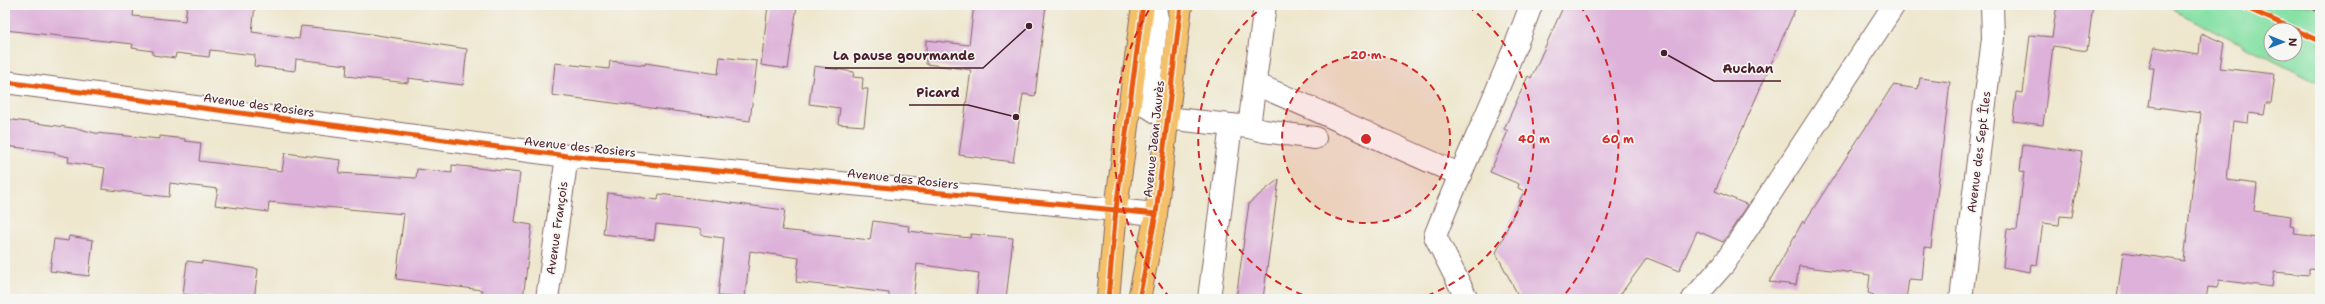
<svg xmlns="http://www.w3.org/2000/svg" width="2325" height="304" font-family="'Shantell Sans',sans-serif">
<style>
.green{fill:#88e1a6;stroke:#698068;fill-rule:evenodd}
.building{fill:#ddb1d9}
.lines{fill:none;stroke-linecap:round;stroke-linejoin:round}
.minor-casing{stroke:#836564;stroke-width:24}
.major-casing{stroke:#836564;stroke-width:24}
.path{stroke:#836564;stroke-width:2.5;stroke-dasharray:3 3;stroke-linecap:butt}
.minor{stroke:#fff;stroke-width:22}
.major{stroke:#f4c16a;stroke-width:22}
.cycleway-casing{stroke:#f6f6f2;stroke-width:8}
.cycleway{stroke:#e8590c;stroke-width:5}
.ring{fill:none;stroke:#d62828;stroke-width:2;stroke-dasharray:7 5}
.labels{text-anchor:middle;stroke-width:3.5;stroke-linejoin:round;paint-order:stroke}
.street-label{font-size:12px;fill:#4a1f2b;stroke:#f6f6f2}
.centre{fill:#d62828;stroke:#f6f6f2;stroke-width:2}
.ring-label{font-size:12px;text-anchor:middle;font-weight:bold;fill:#d62828;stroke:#f6f6f2;stroke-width:3.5;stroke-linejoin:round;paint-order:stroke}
.leader{fill:none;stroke:#4a1f2b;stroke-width:1.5}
.callout-dot{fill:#4a1f2b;stroke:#f6f6f2;stroke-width:1.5}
.callout-label{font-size:13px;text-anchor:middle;font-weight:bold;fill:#4a1f2b;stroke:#f6f6f2;stroke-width:3.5;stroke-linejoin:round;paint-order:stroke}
</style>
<rect width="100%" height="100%" fill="#f6f6f2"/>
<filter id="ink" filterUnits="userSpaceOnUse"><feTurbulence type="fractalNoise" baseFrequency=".025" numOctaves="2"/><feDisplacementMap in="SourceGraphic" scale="8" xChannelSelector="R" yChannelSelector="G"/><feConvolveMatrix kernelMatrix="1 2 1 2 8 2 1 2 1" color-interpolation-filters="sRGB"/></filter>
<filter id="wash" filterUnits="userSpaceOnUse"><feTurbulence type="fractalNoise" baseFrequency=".012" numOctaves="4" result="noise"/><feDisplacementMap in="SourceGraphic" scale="16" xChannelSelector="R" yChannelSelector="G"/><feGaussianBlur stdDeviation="0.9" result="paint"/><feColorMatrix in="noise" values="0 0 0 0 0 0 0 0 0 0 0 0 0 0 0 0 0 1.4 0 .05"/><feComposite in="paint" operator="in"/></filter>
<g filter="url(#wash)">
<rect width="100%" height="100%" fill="#eee7ce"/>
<path class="green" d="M2163,5h157v78zM2271,30h24v24h-24z"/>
<g id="blocks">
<g class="building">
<path d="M5,5h129l-1,11 52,5 2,-16h68l-3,27 47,7 2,-13 50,5 116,18 -4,36 -55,-7v5l-62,-7 1,-11 -51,-6 -1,12 -41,-5 1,-11 -45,-5 -1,7 -33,-4 -1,5 -22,-3v-4l-21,-3 1,-4 -128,-14z"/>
<path d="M768,5h29l-9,64 -27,-4z"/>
<path d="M974,5h72l-11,91 -12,-2 -10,68 -54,-7 12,-85 -45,-6v-24l43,5z"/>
<path d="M1564,5h233l-82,186 33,14 -25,37 -26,-11 -18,40 -32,-13 -30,41h-97l-24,-46 28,-62 -6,-3 1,-4 -29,-12 18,-41 -4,-2 24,-53 3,2z"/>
<path d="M2057,5h36l-6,46 -34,-5 -10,79 -30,-4 3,-29 7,1 7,-58 22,2z"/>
<path d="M2201,33l23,10 -4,25 55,6 -4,29h-5l-2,12 -15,-2 -1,10 -15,-2 -6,59 30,4 -3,27 37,5 -1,10 5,1 -1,7 26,3v33l-11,-1v6l-35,-3 -2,15 -53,-7 -2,8 -9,-1 -2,12h-89l6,-47 61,9 17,-148 -52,-7 5,-38h-5l5,-21 45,7z"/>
<path d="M720,57l37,4 -7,60 -198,-26 3,-32 54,6 1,-8 35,4v-2l73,11z"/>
<path d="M814,66l40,6 -1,5 10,1 -1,11h6l-4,37 -26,-2 2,-16 -31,-4z"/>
<path d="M1920,78l30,4 -19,166 -6,-1 -3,33 -13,-1 -3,20h-33l1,-4 -6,-2 2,-18 -71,-9 -3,19 -27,-3 34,-61 1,2 89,-138 25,4z"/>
<path d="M5,119l75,10 15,4 65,6v-3l25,3v2l16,2 -2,18 83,10 3,-18 56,7 -2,13 77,5 1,-9 35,4v-8l68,8 -6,49 18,3 -9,74h-42l1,-9 -86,-11 8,-65 -135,-12 -1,10 -53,-7 3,-16 -48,-6 -1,14 -67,-8 3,-21 -37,-6 1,-5 -14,-3v-2l-50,-6z"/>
<path d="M2023,144l59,8 -10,65 -12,-1 -1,9 -16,-2 -6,42 -6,-1 -1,8 -27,-5 4,-38 10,1 7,-58 -4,-1z"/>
<path d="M1279,179l-16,120h-27l13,-96z"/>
<path d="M608,193l50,7 1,-6 126,16 -3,20 88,10 3,-19 36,5 -1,5 62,7 1,-4 42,4 -7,61h-30l3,-26 -62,-9 -4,35h-24v-6l-93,-11 3,-24 -49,-7 -5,47 -27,-2 6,-58 -23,-3v-6l-45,-5 -2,16 -51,-6z"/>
<path d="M69,236l24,4 -4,36 -39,-5 4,-32 14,2z"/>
<path d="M187,261l15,2v-2l56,8 -4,30h-25l-46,-5z"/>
</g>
</g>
</g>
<g filter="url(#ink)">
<use href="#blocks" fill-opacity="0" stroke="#836564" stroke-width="1"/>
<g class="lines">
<g class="minor-casing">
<g id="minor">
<path d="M1154,5l3,13 -10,88 19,12 83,9 15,4 51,7"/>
<path d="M5,82l562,74 589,58"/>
<path d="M1255,84c69,28 135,61 204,90"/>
<path d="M1249,127l16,-122"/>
<path d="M547,299l20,-143"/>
<path d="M1209,299l22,-174"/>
<path d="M1467,299l-32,-63c30,-78 68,-152 96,-231"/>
<path d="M1693,299l31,-35 170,-259"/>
<path d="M1961,299l32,-261 -1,-33"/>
</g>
</g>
<g class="major-casing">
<g id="major">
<path d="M1108,299l8,-90 27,-204"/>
<path d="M1139,299l17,-85 25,-209"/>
</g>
</g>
<path class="path" d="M2303,5l17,7"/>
<use href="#minor" class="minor"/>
<use href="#major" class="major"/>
<g class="cycleway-casing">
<g id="cycleway">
<path d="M2240,5l80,36"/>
<path d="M5,82l562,74 589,58"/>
<path d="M1108,299l8,-90 27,-204"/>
<path d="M1139,299l17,-85 25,-209"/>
</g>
</g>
<use href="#cycleway" class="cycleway"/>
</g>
</g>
<circle cx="1366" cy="139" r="84" fill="#d62828" fill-opacity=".12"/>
<g class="ring">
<circle cx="1366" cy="139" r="84"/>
<path d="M1314 299A168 168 0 0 1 1264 6M1468 6A168 168 0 0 1 1418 299"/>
<path d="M1170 298A252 252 0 0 1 1152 5M1580 5A252 252 0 0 1 1562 298"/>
</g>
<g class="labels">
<g class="street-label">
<text transform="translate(259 105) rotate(8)" y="4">Avenue des Rosiers</text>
<text transform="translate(1154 139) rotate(-84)" y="4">Avenue Jean Jaurès</text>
<text transform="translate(580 147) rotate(6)" y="4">Avenue des Rosiers</text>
<text transform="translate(1979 152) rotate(-83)" y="4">Avenue des Sept Îles</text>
<text transform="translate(903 179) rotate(6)" y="4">Avenue des Rosiers</text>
<text transform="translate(557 228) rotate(-82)" y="4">Avenue François</text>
</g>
</g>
<circle cx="1366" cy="139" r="6" class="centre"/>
<g class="ring-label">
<text x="1366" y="59">20 m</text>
<text x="1534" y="143">40 m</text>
<text x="1618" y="143">60 m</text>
</g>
<path class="leader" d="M1029 26L983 68H825M1664 53L1714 81H1781M1016 117L968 105H909"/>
<g class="callout-dot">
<circle cx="1029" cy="26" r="4"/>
<circle cx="1664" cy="53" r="4"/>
<circle cx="1016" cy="117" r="4"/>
</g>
<g class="callout-label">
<text x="904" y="60">La pause gourmande</text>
<text x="1748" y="73">Auchan</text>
<text x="938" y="97">Picard</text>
</g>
<rect width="2325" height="304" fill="none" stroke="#f6f6f2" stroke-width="20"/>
<g transform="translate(2283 42) rotate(91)"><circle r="19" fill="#f6f6f2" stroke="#b1a0a2"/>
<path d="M0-3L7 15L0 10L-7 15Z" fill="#1f6fb2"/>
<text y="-6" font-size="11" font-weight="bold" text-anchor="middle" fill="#4a1f2b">N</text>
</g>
</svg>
